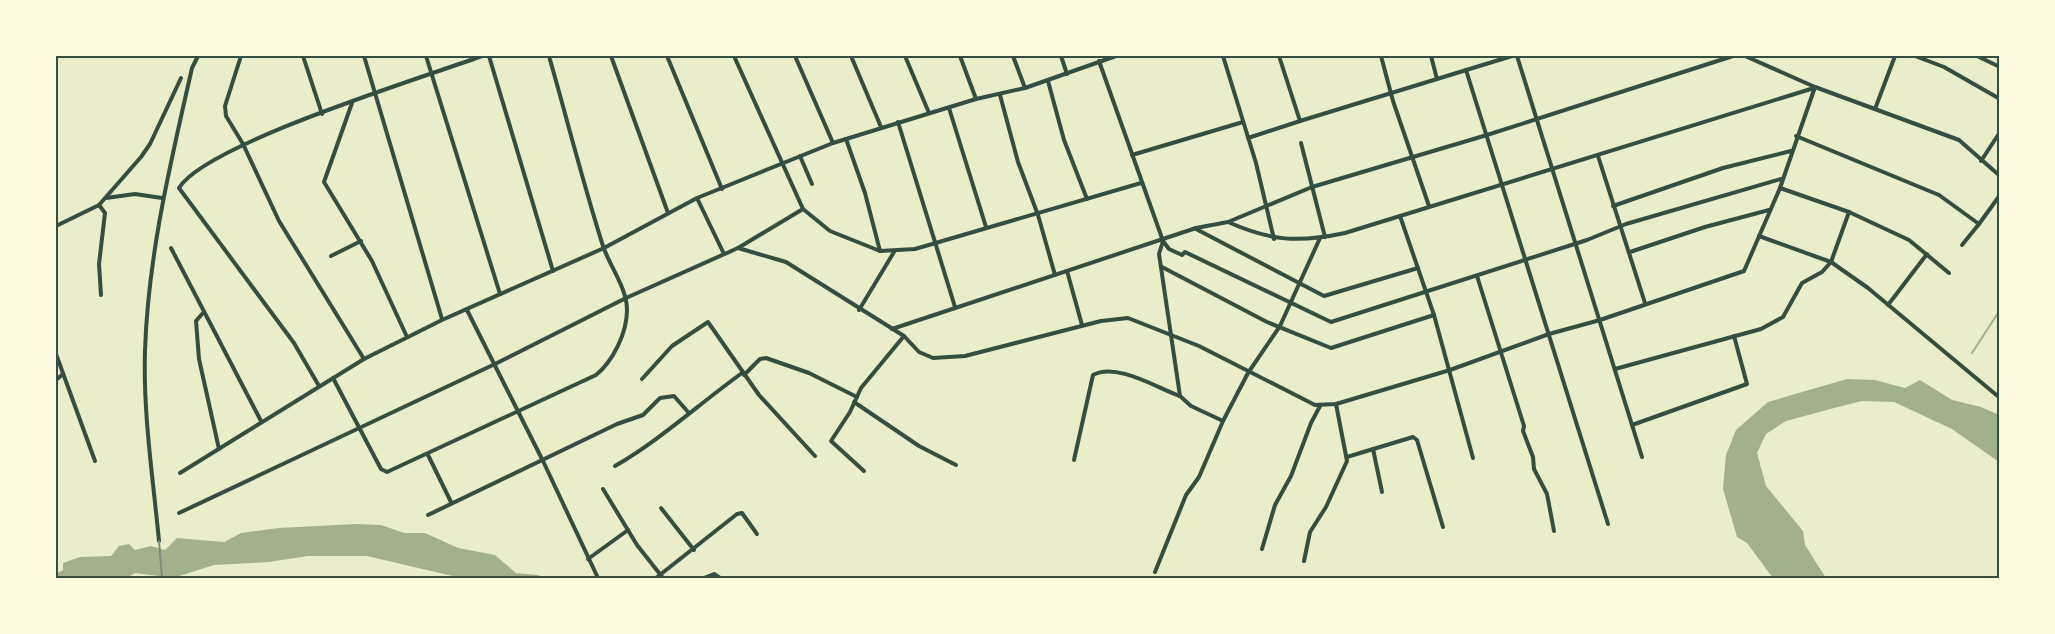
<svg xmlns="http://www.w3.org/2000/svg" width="2055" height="634" font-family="Arial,sans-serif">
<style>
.water{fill:#a3b18a}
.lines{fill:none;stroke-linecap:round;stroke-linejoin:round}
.stream{stroke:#a3b18a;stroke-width:2}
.minor{stroke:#344e41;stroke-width:4}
.rail{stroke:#7c8e77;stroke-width:2}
.neatline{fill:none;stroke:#344e41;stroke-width:2}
</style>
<rect width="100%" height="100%" fill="#e9edc9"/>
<g class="water">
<path d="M1847,379l28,1 30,8 15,-8 32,20 29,7 18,8v47l-47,-33 -58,-27 -32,-1 -28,7 -48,13 -20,13 -9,19 9,33 37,45 2,14 21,33h-53l-26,-35 -10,-6 -14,-48 3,-34 10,-25 32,-28z"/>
<path d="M356,524l25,1 23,8h21l33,15 37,7 21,18 22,2 6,3h-83l-94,-22h-59l-39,6 -55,3 -41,13 -38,-5 -8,5h-71v-4l7,-4v-7l17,-6 31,-1 8,-10 10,-2 6,6 16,-4 14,4 12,-12 47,4 17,-9 38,-5z"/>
</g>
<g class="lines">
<path class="stream" d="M1972,353l28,-43"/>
<g class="minor">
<path d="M241,56l-16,50 1,10 17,28 36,77 85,138"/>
<path d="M303,56l19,58"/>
<path d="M364,56l78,263"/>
<path d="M426,56l74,238"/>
<path d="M489,56l64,215"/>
<path d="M611,56l57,157"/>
<path d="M667,56l55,133"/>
<path d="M734,56l69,153 27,22 50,20 35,-2 226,-66"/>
<path d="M795,56l38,87"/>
<path d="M851,56l30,71"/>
<path d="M905,56l24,57"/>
<path d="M960,56l16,43"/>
<path d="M1013,56l12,32"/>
<path d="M1061,56l6,18"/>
<path d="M1223,56l33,107 18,76"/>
<path d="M1381,56l12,45 36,105"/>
<path d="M1431,56l6,23"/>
<path d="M1517,56l125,401"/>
<path d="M1745,56l70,31 144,53 41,36"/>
<path d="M1915,56l29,11 56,32"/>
<path d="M1977,56l23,11"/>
<path d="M1099,61l64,180 6,8 13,6 3,-3 146,70 256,-82 39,-16 155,-45"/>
<path d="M1466,70l142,454"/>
<path d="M1048,81l16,59 23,59"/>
<path d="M1000,95l18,67 20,53 17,60"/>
<path d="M352,103l-28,79 48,79 35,76"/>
<path d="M949,108l37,119"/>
<path d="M1875,109l20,-53"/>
<path d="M1300,121l212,-65"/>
<path d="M898,122l57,185"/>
<path d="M1796,136l143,59 40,29 -17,21"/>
<path d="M1248,138l52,-17 -21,-65"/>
<path d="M846,139l19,54 15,58"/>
<path d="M1301,143l24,94"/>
<path d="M1132,155l111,-33"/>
<path d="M800,156l12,28"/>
<path d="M1598,156l47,147"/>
<path d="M1981,161l19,-29"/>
<path d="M1780,188l69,24 60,28 40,33"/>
<path d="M106,198l29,-4 27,4"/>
<path d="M697,198l27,56"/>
<path d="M99,205l6,8 -6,51 2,31"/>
<path d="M1613,206l110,-38 68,-17"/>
<path d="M1400,216l34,99 39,143"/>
<path d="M1228,222c43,19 70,21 117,11l469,-145"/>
<path d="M1979,224l21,-29"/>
<path d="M56,226l43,-21 42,-48 9,-13 31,-66"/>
<path d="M1196,229l128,67 94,-28"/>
<path d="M1759,236l72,26 37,26 132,110"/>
<path d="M1163,241l-4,13 21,142 11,10 32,15"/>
<path d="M171,248l90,173"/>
<path d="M738,248l48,14 118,74 15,16 14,6 32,-2 136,-35 27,-3 71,28 116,59 21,-1 114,-34 99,-36 51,-14 144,-49 36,-83 35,-101"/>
<path d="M1630,252l75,-25 64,-17"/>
<path d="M331,256l30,-15"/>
<path d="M1162,267l105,55 64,26 103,-33"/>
<path d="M1067,271l15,54"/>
<path d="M1477,276l47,150 -1,5 10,26 1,12 13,25 7,37"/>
<path d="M1888,305l39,-51"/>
<path d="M467,310l76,151 55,117"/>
<path d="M859,310l35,-58"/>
<path d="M203,313l-7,8 3,38 20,90"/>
<path d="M892,329l304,-101 32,-6 84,-35 175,-52 246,-79"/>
<path d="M56,354l39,107"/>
<path d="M1615,369l146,-40 22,-12 19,-34 20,-11 9,-10 18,-50"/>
<path d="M744,375l16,-16 6,-1 43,15 48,24"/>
<path d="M333,378l48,91 6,3 209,-97c17,-14 31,-42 31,-65 0,-22 -17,-43 -24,-64 -20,-63 -36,-127 -54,-190"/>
<path d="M642,379l30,-33 36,-24 51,73 56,61"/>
<path d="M56,380l7,-6"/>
<path d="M319,386l-25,-43 -115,-155c26,-44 246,-111 303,-132"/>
<path d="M854,402l65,44 37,19"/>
<path d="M1632,425l115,-41 -13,-48"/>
<path d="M1373,449l9,43"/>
<path d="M428,455l23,47"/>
<path d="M1347,457l66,-20 4,3 26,87"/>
<path d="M1074,460l19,-85c23,-13 64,13 87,21"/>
<path d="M615,466c45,-26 84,-62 127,-93"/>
<path d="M864,471l-33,-30 19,-29 11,-24 43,-52"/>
<path d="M180,473l184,-114 78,-39 162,-72 93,-50 136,-55 143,-44 49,-11 91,-32"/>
<path d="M603,489l34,56 26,33"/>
<path d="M661,508l33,42"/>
<path d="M179,513l316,-149 131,-66 112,-50 65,-39"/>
<path d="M428,515l189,-91 26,-9 17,-17 14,-2 14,16"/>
<path d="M159,541c-6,-63 -16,-127 -14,-190 3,-96 26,-190 47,-283l6,-12"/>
<path d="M1262,549l13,-44 16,-29 20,-53 9,-17"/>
<path d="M588,559l40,-29"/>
<path d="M1304,561l6,-29 16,-25 21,-46 -11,-57"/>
<path d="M1155,572l31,-77 13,-18 24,-56 25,-48 32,-47 40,-88"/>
<path d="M656,578l81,-64 5,-1 15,21"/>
<path d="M704,578l10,-4 6,4"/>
</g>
<path class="rail" d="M159,541l3,37"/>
</g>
<rect width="2055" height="634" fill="none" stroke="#fefae0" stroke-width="114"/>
<rect x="57" y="57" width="1941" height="520" class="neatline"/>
</svg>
